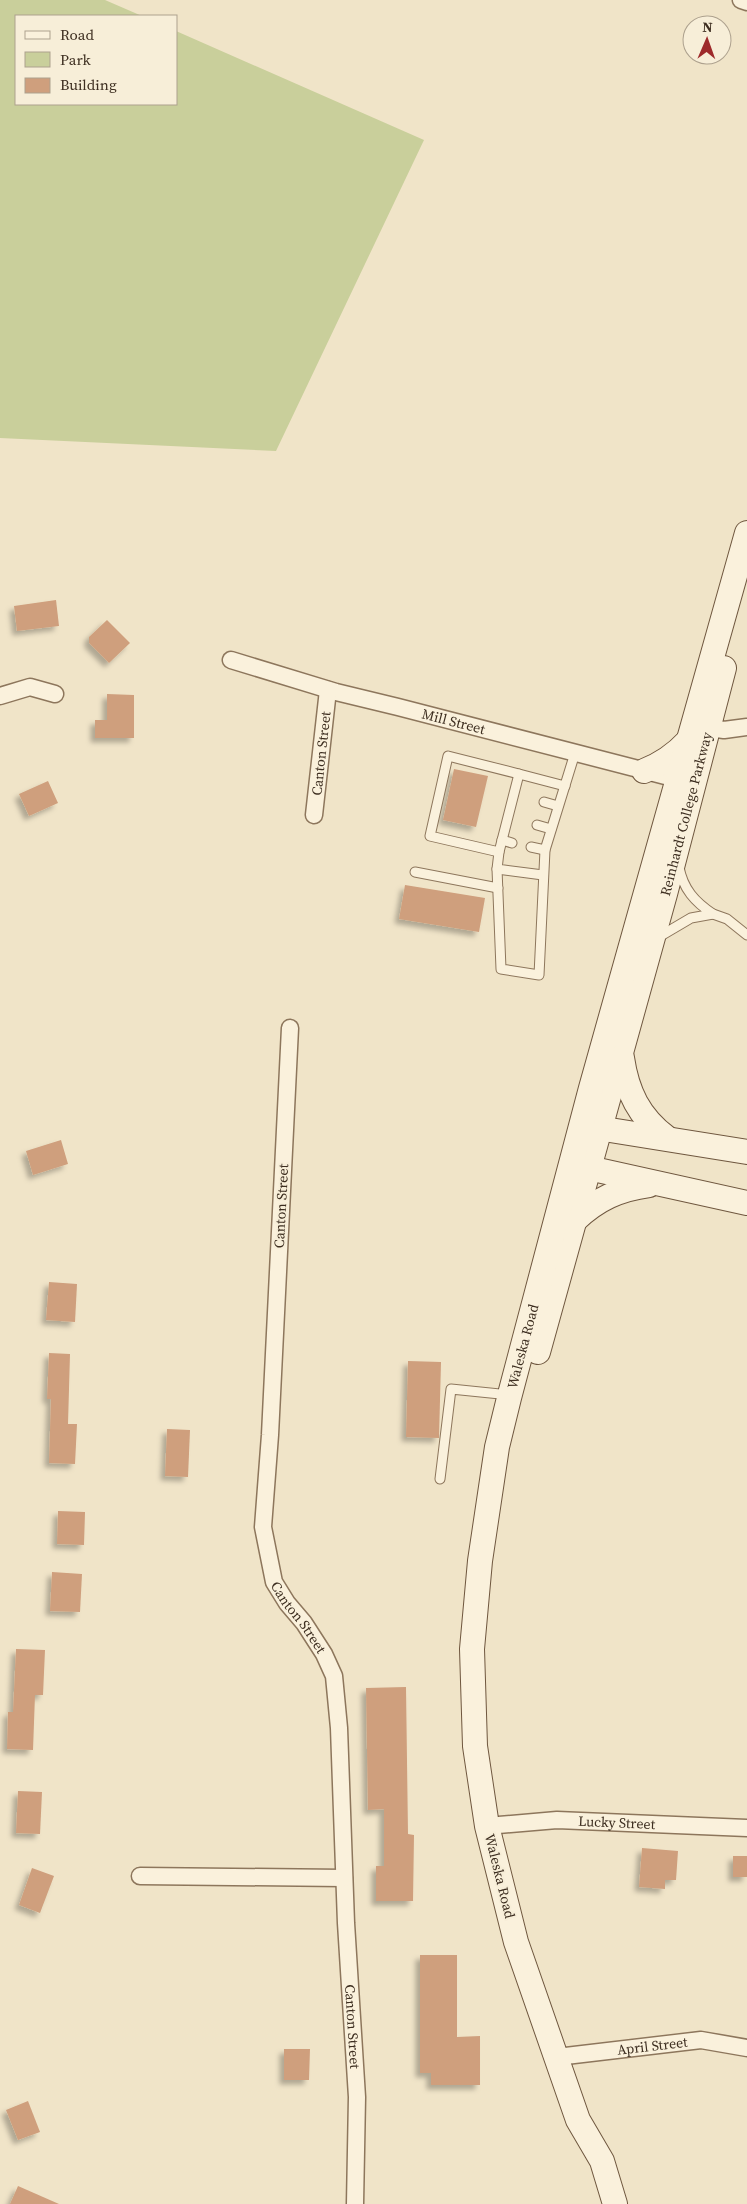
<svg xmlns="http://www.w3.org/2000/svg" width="747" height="2204" font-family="'Source Serif 4',serif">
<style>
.green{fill:#c9cf9b}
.building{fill:#cf9f7d;filter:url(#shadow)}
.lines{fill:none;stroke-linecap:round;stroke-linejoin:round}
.lane-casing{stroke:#8d765c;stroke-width:11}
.street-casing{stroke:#8d765c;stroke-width:19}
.secondary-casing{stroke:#6f573f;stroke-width:26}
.lane{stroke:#faf1dc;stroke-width:9}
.street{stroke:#faf1dc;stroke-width:16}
.secondary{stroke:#faf1dc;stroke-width:24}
.labels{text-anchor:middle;stroke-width:4;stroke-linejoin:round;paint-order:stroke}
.street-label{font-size:14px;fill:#3d2e20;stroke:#f7eed8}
</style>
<defs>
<filter id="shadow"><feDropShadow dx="-4.5" dy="4.5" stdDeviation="2.5" flood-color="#0004"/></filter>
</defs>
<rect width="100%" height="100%" fill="#f0e4c8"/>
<path class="green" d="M0,0h105l37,16h-126v88h160v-73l248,109 -148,311 -276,-13z"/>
<g class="building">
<path d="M56,600l3,26 -42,5 -3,-25z"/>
<path d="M107,620l23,23 -21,20 -20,-20v-6z"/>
<path d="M107,694l27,1v43h-39v-18h12z"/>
<path d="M454,769l34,7 -12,51 -33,-7z"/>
<path d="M48,781l10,22 -29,13 -10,-22z"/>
<path d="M405,885l80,13 -6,34 -80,-13z"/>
<path d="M61,1140l7,24 -35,11 -7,-24z"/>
<path d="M49,1282l28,2 -2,38 -29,-2z"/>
<path d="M49,1353l21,1 -2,70h9l-2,40 -26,-1 2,-64h-4z"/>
<path d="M408,1361l33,1 -2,76 -33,-1z"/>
<path d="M167,1429l23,1 -2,47 -23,-1z"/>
<path d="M58,1511l27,1 -1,33 -27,-1z"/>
<path d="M52,1572l30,2 -2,38 -30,-1z"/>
<path d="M16,1649l29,1 -2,45h-8l-2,55 -26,-1 1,-37h5z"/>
<path d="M406,1687l2,147 6,1 -1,66h-37v-35h8v-57l-16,1 -2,-122z"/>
<path d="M18,1791l24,1 -2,42 -24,-1z"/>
<path d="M642,1848l36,3 -2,29h-11v9l-26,-2z"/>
<rect x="733" y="1856" width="14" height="21"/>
<path d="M32,1868l22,8 -14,37 -21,-8z"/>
<path d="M420,1955h37v82l23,-1v49h-49v-12h-11z"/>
<path d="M284,2049h26l-1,31h-25z"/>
<path d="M28,2101l12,31 -22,8 -12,-30z"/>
<path d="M18,2186l41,18h-49z"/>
</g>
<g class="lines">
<g class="lane-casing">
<g id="lane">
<path d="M544,802l14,4"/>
<path d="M537,825l14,4"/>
<path d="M502,840l10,3"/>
<path d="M531,847l14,3"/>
<path d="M499,852l-69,-16 18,-80 71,18"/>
<path d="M497,869l4,100 38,6 6,-125 30,-97"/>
<path d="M415,872l83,16"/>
<path d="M543,875l-46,-6 2,-17 20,-78 46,12"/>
<path d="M713,914l14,5 20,16"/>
<path d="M657,938l34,-20 22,-4c-18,-12 -30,-25 -34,-47"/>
<path d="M440,1479l11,-90 59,6"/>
</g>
</g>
<g class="street-casing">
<g id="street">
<path d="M741,0l6,2"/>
<path id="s1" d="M231,660l105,32 62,15 279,72"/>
<path d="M0,696l30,-9 25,7"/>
<path d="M710,728l14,2 23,-3"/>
<path id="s2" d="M314,815l14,-125"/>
<path id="s3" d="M290,1028l-20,407 -7,92 11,55 13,21 17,20 20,31 10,22 5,52 7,195 11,174 -2,107"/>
<path id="s4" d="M487,1826l70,-6 190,8"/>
<path d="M140,1876l204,2"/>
<path id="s5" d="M557,2057l144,-17 46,8"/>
</g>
</g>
<g class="secondary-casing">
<g id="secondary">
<path d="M644,771c18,-7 31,-16 44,-30"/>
<path d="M622,1058c5,34 17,59 45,80"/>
<path d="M585,1126l162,26"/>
<path d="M575,1165l172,38"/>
<path d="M575,1220c22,-21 44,-31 74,-35"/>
<path id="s6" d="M538,1352l127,-458 59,-226"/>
<path id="s7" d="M615,2204l-13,-43 -24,-41 -62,-178 -29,-116 -12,-80 -3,-97 8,-88 17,-114 12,-49 82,-310 156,-555"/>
</g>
</g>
<use href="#lane" class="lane"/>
<use href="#street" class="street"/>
<use href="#secondary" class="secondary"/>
</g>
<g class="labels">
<g class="street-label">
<text dy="5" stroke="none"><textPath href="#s1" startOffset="231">Mill Street</textPath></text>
<text dy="5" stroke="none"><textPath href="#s2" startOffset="62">Canton Street</textPath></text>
<text dy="5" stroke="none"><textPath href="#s6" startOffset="558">Reinhardt College Parkway</textPath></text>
<text transform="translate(281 1206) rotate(-87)" y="5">Canton Street</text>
<text dy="5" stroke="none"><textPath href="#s7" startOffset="886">Waleska Road</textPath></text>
<text dy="5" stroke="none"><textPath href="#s3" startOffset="599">Canton Street</textPath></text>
<text dy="5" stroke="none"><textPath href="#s4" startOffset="130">Lucky Street</textPath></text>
<text transform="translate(500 1876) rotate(76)" y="5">Waleska Road</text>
<text dy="5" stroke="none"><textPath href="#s3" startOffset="1019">Canton Street</textPath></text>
<text dy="5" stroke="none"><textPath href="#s5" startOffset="96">April Street</textPath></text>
</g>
</g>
<rect x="15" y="15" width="162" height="90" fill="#f7eed8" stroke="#ada18e"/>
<rect x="25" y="31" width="25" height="8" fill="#faf1dc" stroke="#ada18e"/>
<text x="60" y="40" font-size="15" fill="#3d2e20">Road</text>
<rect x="25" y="52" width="25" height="15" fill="#c9cf9b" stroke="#ada18e"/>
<text x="60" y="65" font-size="15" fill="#3d2e20">Park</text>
<rect x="25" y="78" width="25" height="15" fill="#cf9f7d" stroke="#ada18e"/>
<text x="60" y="90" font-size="15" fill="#3d2e20">Building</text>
<g transform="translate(707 40) rotate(2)"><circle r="24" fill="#f7eed8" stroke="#ada18e"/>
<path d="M0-4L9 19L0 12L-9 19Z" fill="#9e2a2b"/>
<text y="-8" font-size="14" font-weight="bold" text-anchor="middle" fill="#3d2e20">N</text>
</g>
</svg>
